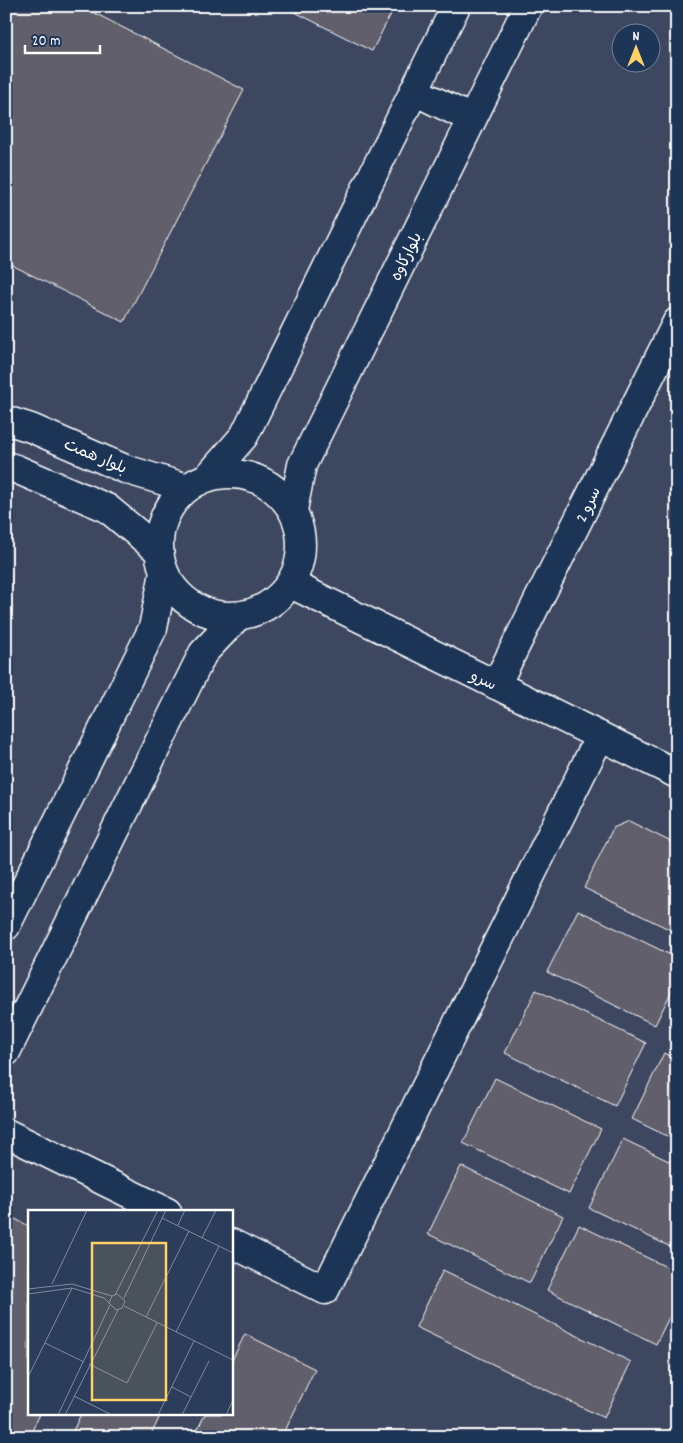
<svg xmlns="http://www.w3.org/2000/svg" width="683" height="1443" font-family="Dekko,'Playpen Sans Arabic',sans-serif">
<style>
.built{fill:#3c4760;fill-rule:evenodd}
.building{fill:#625f6c;stroke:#fff}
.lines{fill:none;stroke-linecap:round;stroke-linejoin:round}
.street-casing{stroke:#fff;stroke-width:31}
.secondary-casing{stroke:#fff;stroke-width:31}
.street{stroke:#1d3557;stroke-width:28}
.secondary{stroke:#1d3557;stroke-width:28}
.labels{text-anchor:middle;stroke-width:4;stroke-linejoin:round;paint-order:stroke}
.street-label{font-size:16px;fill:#fff;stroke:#1d3557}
.inset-road{fill:none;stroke:#808b9d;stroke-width:1}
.view{fill:#ffd166;fill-opacity:0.15;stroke:#ffd166;stroke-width:2.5}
.inset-edge{fill:none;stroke:#fff;stroke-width:2.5}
</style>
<rect width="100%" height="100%" fill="#2b3d5b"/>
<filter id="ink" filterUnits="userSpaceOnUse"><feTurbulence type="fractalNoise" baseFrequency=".02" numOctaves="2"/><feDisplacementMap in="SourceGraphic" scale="10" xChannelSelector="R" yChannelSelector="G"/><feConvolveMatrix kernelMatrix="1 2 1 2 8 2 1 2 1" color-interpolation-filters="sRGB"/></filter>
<g filter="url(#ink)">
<path class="built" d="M6,6h671v1431h-671zM620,32h30v30h-30zM29,1212h202v202h-202z"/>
<g class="building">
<path d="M6,6h75l163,84 -120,232 -118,-60z"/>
<path d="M283,6h112l-23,45z"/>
<path d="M629,821l48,24v88l-93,-45 29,-60z"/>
<path d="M578,910l99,48v22l-22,45 -108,-53z"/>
<path d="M536,990l110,53 -31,63 -110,-53z"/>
<path d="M664,1053l13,6v82l-45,-22z"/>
<path d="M495,1078l106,51 -32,65 -106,-51z"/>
<path d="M623,1139l54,26v85l-88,-42z"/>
<path d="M461,1166l102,50 -33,67 -102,-49z"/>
<path d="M7,1215l22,11v188h11l-11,23h-23z"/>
<path d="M579,1225l98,47v29l-21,43 -109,-54z"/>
<path d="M443,1270l188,92 -27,56 -188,-91z"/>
<path d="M245,1334l70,35 -33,68h-88l11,-23h26v-52z"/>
<path d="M81,1414h80l-11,23h-80z"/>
</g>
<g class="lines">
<g class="street-casing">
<g id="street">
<path d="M291,584l386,190"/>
<path d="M496,685l181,-363"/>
<path d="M6,1133l161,79"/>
<path d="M231,1243l94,47 275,-554"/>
</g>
</g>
<g class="secondary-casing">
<g id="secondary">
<path d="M414,91l58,28"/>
<path d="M6,420l25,8 94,41 62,19"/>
<path d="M6,466l10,3 91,39 52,43"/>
<circle cx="230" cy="545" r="71"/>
<path d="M208,477l36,-41 212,-430"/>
<path d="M293,510l9,-45 226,-459"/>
<path d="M6,926l147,-298 11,-55"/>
<path d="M6,1052l197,-399 35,-37"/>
</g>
</g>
<use href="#street" class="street"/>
<use href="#secondary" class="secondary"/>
</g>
</g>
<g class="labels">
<g class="street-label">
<text transform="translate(405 256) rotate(-64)" y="6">بلوارکاوه</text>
<text transform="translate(96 455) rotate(23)" y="6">بلوار همت</text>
<text transform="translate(587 504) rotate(-64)" y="6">سرو 2</text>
<text transform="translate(484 679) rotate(26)" y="6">سرو</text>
</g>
</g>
<g transform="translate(28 1210)">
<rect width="205" height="205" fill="#2b3d5b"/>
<path class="inset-road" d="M134,8l71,35M150,15l7,-15M174,28l14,-28M24,74l35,-74M0,79l44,-5 40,12M0,84l44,-6 32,10 12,12 6,-2 3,-7 -8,-7 -5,2 -3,7M87,85l43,-85M96,88l42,-88M96,96l109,54M118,107l43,-86M148,122l43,-86M17,133l39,19M61,154l38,19 30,-60M0,167l44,-89M144,177l19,10M46,186l38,19M30,205l52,-110M37,205l53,-105M130,205l36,-74M154,205l27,-54M198,205l7,-15"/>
<path class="view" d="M64,33h74v157h-74z"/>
<rect width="205" height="205" class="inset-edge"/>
</g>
<rect width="683" height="1443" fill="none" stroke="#1d3557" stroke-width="25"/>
<rect x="12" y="12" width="658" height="1418" fill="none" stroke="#fff" stroke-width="2" filter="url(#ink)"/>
<g transform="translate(636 48)"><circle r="24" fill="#1d3557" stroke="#77869a"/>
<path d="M0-4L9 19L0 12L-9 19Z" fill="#ffd166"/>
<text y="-8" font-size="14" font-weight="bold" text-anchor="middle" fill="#ffffff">N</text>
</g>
<path d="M25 45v8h75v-8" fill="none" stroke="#ffffff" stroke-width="2.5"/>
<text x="32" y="45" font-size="15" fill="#ffffff" stroke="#1d3557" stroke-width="4" paint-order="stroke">20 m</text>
</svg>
